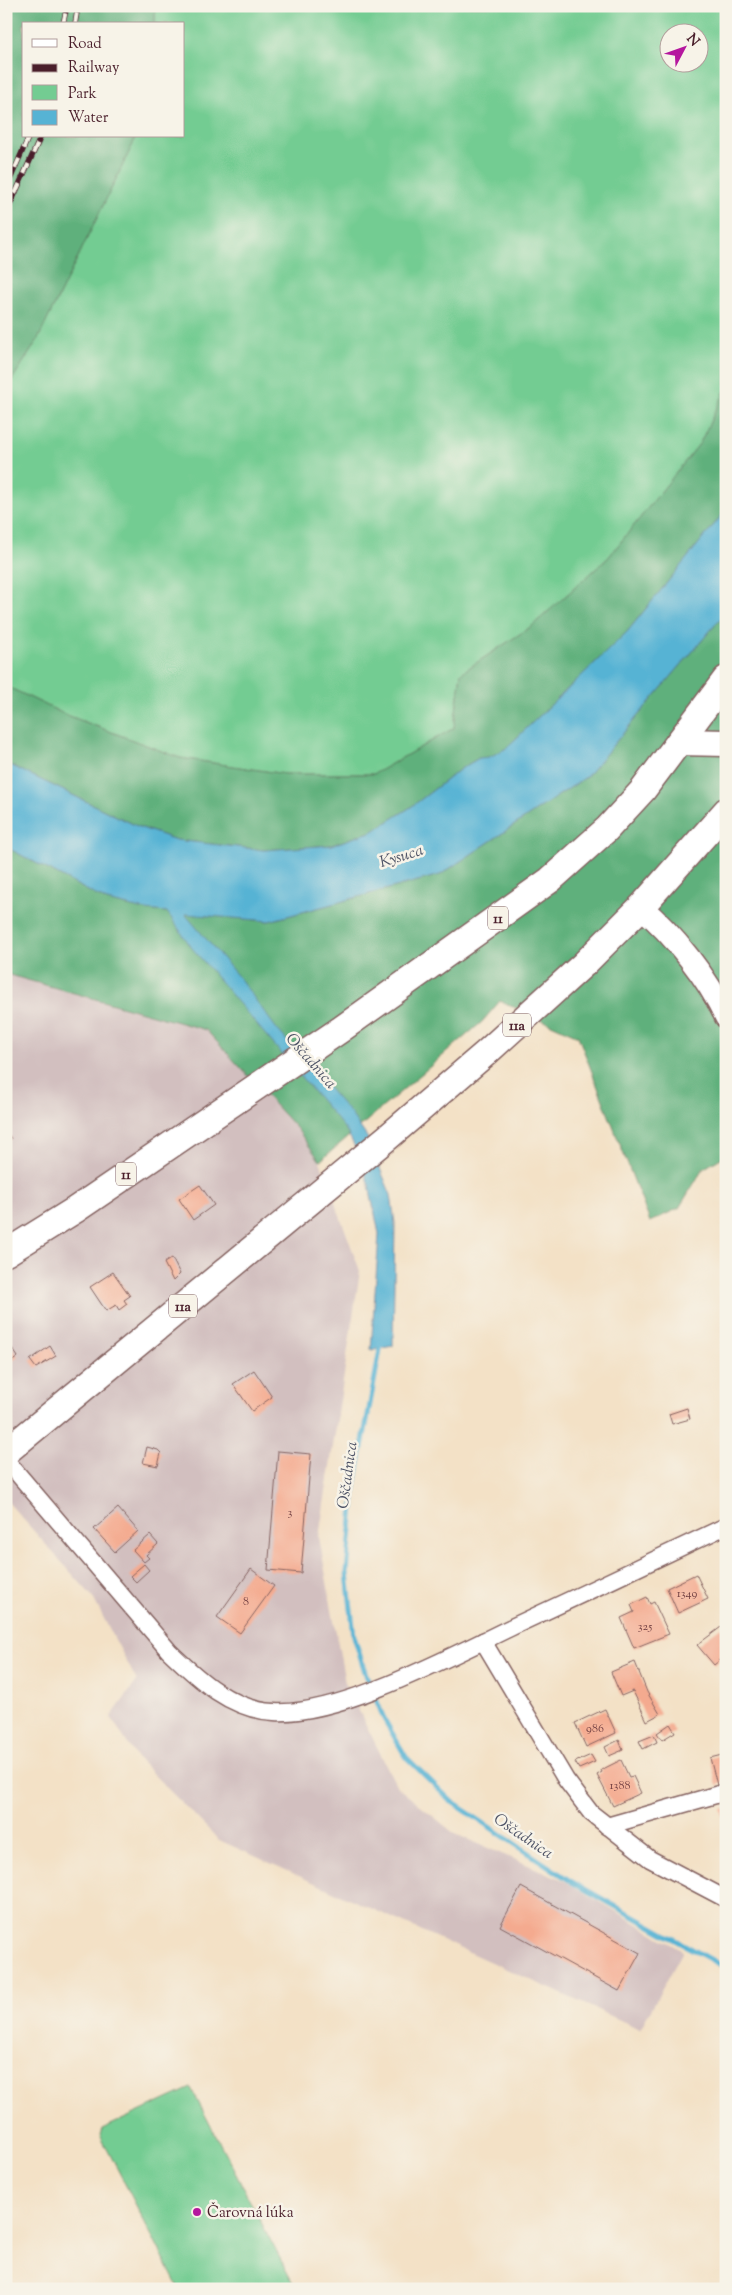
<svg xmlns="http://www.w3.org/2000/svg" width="732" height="2295" font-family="'Sorts Mill Goudy',serif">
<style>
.industrial{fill:#d2bfbf}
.green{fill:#73cc92;stroke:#5e765e;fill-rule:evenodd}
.forest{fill:#5eb07c;stroke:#546854}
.water{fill:#56b3d4;stroke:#506980}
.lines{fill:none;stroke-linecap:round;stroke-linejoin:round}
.stream{stroke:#56b3d4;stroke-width:5}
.building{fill:#f4aa8f}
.street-casing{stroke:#856361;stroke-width:19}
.secondary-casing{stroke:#856361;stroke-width:25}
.primary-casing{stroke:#856361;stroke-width:29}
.street{stroke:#fff;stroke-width:16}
.secondary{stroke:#fff;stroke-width:22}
.primary{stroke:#fff;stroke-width:26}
.rail-casing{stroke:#4a1f2b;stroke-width:5.5}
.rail{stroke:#f7f3e8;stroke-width:4;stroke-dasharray:11;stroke-linecap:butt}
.poi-dot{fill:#b5179e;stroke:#f7f3e8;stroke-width:2}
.labels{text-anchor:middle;stroke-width:5;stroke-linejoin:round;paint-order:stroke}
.number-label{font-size:12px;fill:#744244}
.shield{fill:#f7f3e8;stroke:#7e5f64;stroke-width:1}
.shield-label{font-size:14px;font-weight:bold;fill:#4a1f2b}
.poi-label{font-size:15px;fill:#4a1f2b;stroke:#f7f3e8;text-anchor:start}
.water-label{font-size:16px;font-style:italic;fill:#4e5366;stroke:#f7f3e8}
</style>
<rect width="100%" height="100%" fill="#f7f3e8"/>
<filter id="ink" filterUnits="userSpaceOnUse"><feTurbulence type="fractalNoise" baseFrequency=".02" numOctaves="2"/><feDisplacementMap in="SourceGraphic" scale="10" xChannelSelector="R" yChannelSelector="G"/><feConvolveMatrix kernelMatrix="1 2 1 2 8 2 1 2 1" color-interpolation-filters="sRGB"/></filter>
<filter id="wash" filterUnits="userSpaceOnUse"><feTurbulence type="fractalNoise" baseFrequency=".0096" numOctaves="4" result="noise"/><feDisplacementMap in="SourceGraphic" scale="20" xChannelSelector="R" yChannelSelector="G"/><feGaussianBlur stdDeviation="1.12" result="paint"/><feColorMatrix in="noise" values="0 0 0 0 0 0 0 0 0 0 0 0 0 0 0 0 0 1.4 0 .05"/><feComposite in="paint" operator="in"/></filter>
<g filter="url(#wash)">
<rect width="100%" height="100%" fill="#f3e1c6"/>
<path class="industrial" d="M6,974l200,56 91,99 23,32 40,110 -41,266 26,146 52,104 58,47 108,46 120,71 -43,78 -421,-189 -83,-83 -25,-40 26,-36 -45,-85 -86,-96z"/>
<g class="green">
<path d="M155,6h571v383l-26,54 -92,115 -76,68 -71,47 -7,55 -80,46h-89l-105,-16 -116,-44 -58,-28v-297l31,-48 96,-197 2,-8h49v-112h-29zM670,32h30v30h-30z"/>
<path d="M191,2088l105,201h-117l-79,-154 2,-6z"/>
</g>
<g class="forest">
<path d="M6,6h149v18h-131v112h111l-2,8 -96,197 -31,48z"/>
<path d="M726,389v121l-99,122 -122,117 -16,9h-10l-17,10 -51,39 -38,24 -41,14 -68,5 -88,-10 -37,-13 -133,-64v-77l58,28 116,44 105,16h89l80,-46 7,-55 71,-47 76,-68 92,-115z"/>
<path d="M726,612v543l-23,14 -24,39 -29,14 -72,-186 -78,-35 -18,21 -162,139 -23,-32 -91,-99 -200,-56v-127l101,54 38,9 124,11 171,-46 146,-98z"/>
</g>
<path class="water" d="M726,510v102l-140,165 -146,98 -171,46 -84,-7 56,66 35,48 75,86 16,23 24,58 4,28 -2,123 -22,4 8,-116 -10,-49 -13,-36 -10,-19 -154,-182 -25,-36 -22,-2 -38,-9 -101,-54v-84l133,64 37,13 88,10 68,-5 41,-14 38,-24 51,-39 17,-10 10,-1 16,-8 122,-117z"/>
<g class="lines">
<path class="stream" d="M381,1344l-26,141 -8,88 7,63 11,36 19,47 22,38 46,45 120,80 154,86"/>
</g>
<g id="blocks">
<g class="building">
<path d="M6,1130l5,9 -5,2z"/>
<path d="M200,1185l14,20 -21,15 -14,-21z"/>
<path d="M172,1258l8,16 -7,7 -9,-18z"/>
<path d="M113,1272l17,24 -6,4 3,4 -8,6 -3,-5 -10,6 -16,-24z"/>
<path d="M6,1339l12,18 -12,9z"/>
<path d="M50,1346l6,10 -20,12 -6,-8z"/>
<path d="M254,1370l18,27 -20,14 -19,-27z"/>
<path d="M687,1408l3,11 -18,5 -3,-10z"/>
<path d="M147,1447l11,3 3,3 -3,13 -15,-3z"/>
<path d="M278,1451l33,3 -10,119 -33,-3z"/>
<path d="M118,1508l20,23 -23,21 -21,-23z"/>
<path d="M150,1535l8,9 -12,11 3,3 -5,4 -11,-12z"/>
<path d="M144,1564l5,6 -13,12 -6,-6z"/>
<path d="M251,1569l23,17 -34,47 -23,-16z"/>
<path d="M696,1574l12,25 -30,14 -11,-25z"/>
<path d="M647,1597l3,7 4,-2 15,32 -35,14 -13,-30 13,-6 -3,-7z"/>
<path d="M721,1627l5,6v22l-12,10 -17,-20z"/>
<path d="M635,1662l12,30 13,22 -13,7 -14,-30 -12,5 -10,-24z"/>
<path d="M605,1709l11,24 -30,14 -11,-24z"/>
<path d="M670,1724l5,8 -13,8 -5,-7z"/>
<path d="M654,1735l3,7 -14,7 -4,-8z"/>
<path d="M619,1740l4,10 -14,6 -4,-9z"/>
<path d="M726,1754v28l-9,3 -7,-27z"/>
<path d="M591,1755l4,7 -16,7 -4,-7z"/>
<path d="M621,1760l8,17 4,-1 8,17 -28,13 -16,-31 5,-3 -1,-2z"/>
<path d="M726,1808v16h-1l-4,-15z"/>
<path d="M521,1887l119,66 -21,38 -119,-65z"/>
</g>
</g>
</g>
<g filter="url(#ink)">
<use href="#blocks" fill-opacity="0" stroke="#856361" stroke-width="1"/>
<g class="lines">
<g class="street-casing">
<g id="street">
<path d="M6,1460l163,191c29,28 62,59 105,61 66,4 179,-57 240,-86 71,-33 141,-66 212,-100"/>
<path d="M483,1641l83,139 25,33 59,46 76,40"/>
<path d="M607,1826l119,-34"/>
</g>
</g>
<g class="secondary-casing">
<path id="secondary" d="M641,907c32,27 67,71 85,110"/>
</g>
<g class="primary-casing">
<g id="primary">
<path d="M679,742l47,1"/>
<path d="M6,1253l69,-43 265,-180 210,-150 57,-51 36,-39 83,-111"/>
<path d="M6,1452l382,-315 98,-84 98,-89 57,-57 85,-96"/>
</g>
</g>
<use href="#street" class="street"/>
<use href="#secondary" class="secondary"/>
<use href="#primary" class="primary"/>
<g class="rail-casing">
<g id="rail">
<path d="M63,24l4,-18"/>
<path d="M75,24l3,-18"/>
<path d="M6,189l23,-53"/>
<path d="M6,214l35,-78"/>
</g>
</g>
<use href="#rail" class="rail"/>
</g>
</g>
<circle class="poi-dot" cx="197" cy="2212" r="5"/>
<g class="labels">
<g class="number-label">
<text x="290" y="1516">3</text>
<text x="687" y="1597">1349</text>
<text x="246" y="1605">8</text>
<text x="645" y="1630">325</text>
<text x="595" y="1732">986</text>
<text x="620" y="1789">1388</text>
</g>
<g class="shield">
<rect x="488" y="906.5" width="20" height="23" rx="4"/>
<rect x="503" y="1013.5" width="28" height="23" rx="4"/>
<rect x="116" y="1162.5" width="20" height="23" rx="4"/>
<rect x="169" y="1294.5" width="28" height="23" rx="4"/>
</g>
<g class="shield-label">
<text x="498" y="923">11</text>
<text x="517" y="1030">11a</text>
<text x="126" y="1179">11</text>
<text x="183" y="1311">11a</text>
</g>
<g class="poi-label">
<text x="207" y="2217">Čarovná lúka</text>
</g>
<g class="water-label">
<text transform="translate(401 855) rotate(-17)" y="6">Kysuca</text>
<text transform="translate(312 1060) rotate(49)" y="6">Oščadnica</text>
<text transform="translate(346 1475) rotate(-82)" y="6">Oščadnica</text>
<text transform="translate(524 1835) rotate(34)" y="6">Oščadnica</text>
</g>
</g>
<rect width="732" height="2295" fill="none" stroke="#f7f3e8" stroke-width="25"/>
<rect x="22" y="22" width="162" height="115" fill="#f7f3e8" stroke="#b29e9c"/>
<rect x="32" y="39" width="25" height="8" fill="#ffffff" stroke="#b29e9c"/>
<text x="68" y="48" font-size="15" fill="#4a1f2b">Road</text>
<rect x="32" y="64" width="25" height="8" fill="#4a1f2b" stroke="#b29e9c"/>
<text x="68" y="72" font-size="15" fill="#4a1f2b">Railway</text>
<rect x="32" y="85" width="25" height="15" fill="#73cc92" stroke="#b29e9c"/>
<text x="68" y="98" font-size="15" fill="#4a1f2b">Park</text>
<rect x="32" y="110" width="25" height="15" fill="#56b3d4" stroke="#b29e9c"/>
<text x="68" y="122" font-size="15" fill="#4a1f2b">Water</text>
<g transform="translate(684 48) rotate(49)"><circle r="24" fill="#f7f3e8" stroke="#b29e9c"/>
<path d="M0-4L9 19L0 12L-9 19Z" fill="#b5179e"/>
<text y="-8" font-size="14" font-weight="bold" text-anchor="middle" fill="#4a1f2b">N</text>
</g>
</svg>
